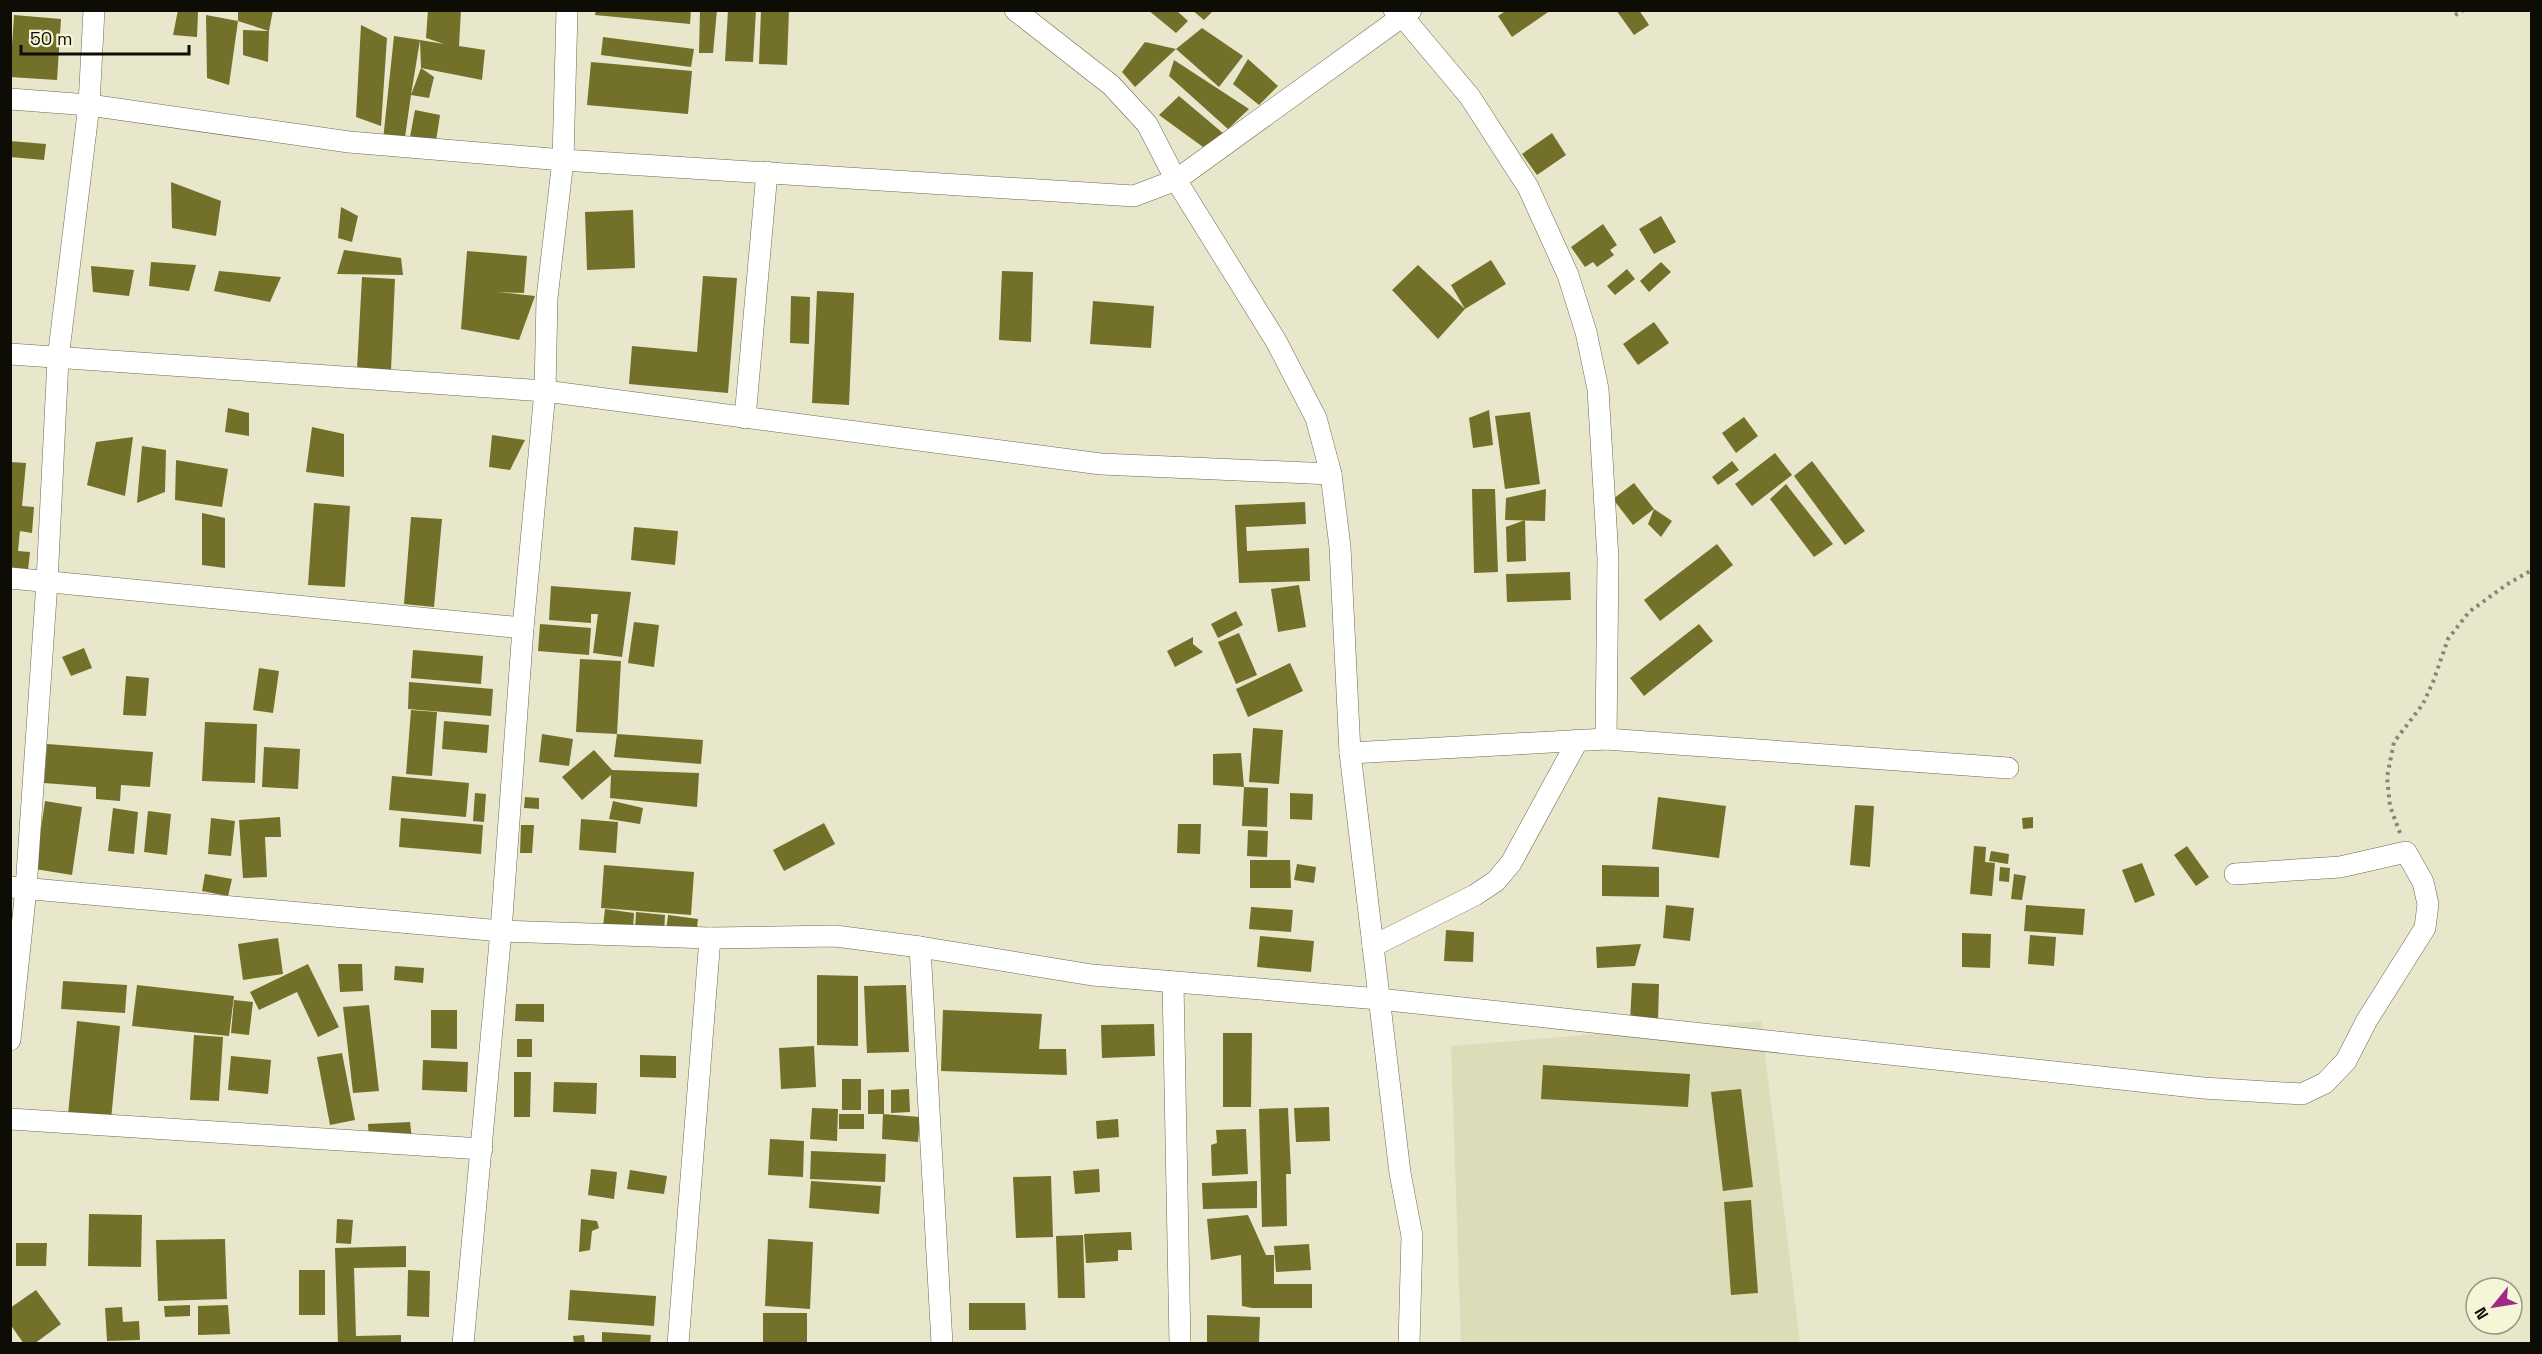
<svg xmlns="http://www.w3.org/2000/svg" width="2542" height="1354" font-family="'Space Grotesk',sans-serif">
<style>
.built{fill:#dddcb8}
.building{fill:#737029}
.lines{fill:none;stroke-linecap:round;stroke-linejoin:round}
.street-casing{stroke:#6b6a51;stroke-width:22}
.path{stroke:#878673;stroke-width:4;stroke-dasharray:3 4.5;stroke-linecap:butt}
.street{stroke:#fff;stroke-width:21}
</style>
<rect width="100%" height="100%" fill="#e8e7cb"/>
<path class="built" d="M1761,1021l39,322h-339l-10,-297z"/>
<g class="building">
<path d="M178,10l20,2 -1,25 -24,-2z"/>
<path d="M238,10h35l-4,21 -1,31 -25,-7v-25l26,1 -31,-10z"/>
<path d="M428,10h33l-2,36 26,4 -3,30 -61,-12 -1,-28 24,4 -18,-6z"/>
<path d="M596,10h95l-1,14 -95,-9z"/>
<path d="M700,10h17l-4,43h-14z"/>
<path d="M728,10h28l-3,52 -28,-1z"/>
<path d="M761,10h28l-2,55 -28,-1z"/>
<path d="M1148,10h28l12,11 -12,12z"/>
<path d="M1192,10h22l-10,10z"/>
<path d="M1507,10h44l-39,27 -14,-21z"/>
<path d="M1616,10h23l10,15 -15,10z"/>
<path d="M14,15l47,4 -4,61 -47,-3z"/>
<path d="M206,15l32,6 -9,64 -22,-7z"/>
<path d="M361,25l26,13 -6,88 -25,-9z"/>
<path d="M1202,28l41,28 -24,31 -43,-38z"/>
<path d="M394,36l26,4 -9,55 10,-27 13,9 -5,21 -18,-3 -7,49 -21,-4z"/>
<path d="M603,37l91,12 -3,18 -90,-12z"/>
<path d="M1145,42l31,7 -41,38 -13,-15z"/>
<path d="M1248,59l30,27 -19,19 -26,-21z"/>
<path d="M1174,60l75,49 -21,20 -59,-53z"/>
<path d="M591,62l101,9 -4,43 -101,-9z"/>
<path d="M1179,96l45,38 -21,13 -44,-32z"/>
<path d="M415,110l25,5 -4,26 -26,-4z"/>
<path d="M1552,133l14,22 -29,20 -15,-21z"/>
<path d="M10,141l36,3 -2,16 -34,-3z"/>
<path d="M171,182l50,19 -5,35 -44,-8z"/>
<path d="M341,207l17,9 -6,26 -14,-4z"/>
<path d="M633,210l2,58 -48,2 -2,-58z"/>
<path d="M1661,216l15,26 -22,12 -15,-25z"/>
<path d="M1603,224l14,21 -7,5 4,5 -17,12 -4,-5 -8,5 -14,-20z"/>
<path d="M344,250l57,8 2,17 -66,-1z"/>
<path d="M467,251l60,5 -3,37 -26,-1 37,4 -16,44 -58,-11z"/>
<path d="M1491,260l15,24 -41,25 -27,30 -46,-49 26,-25 47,44 -14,-24z"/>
<path d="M151,262l45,3 -7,26 -40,-5z"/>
<path d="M1661,262l10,10 -22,20 -9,-11z"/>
<path d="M91,266l43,4 -5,26 -36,-4z"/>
<path d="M1627,269l8,10 -20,16 -8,-9z"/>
<path d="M219,271l62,6 -11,25 -56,-11z"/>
<path d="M1002,271l31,1 -2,70 -32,-2z"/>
<path d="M703,276l34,2 -9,115 -99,-9 3,-38 65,6z"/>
<path d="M362,277l33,2 -4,91 -34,-1z"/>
<path d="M817,291l37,2 -5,112 -37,-2z"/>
<path d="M791,296l19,1 -1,47 -19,-1z"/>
<path d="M1093,301l61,5 -3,42 -61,-4z"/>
<path d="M1654,322l15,21 -31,22 -15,-21z"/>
<path d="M228,408l21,5v23l-24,-4z"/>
<path d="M1489,410l4,35 -20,3 -4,-30z"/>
<path d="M1530,412l10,72 -35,5 -10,-73z"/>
<path d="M1744,417l14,19 -22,17 -14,-20z"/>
<path d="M312,427l32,7v43l-38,-5z"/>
<path d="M492,435l33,5 -15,30 -21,-3z"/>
<path d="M133,437l-8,59 -38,-11 9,-43z"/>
<path d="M142,446l24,4 -1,42 -28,11z"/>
<path d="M1775,453l17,22 -40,31 -17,-22z"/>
<path d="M176,460l52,9 -6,38 -47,-7z"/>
<path d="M1732,461l7,9 -21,15 -6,-8z"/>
<path d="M1812,461l53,70 -20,14 -51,-69z"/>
<path d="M10,462l16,1 -4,43 12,1 -2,26 -12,-2 -2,20 12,1 -2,18 -18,-2z"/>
<path d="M1634,483l20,26 -21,16 -20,-26z"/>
<path d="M1786,484l47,60 -19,13 -44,-58z"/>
<path d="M1472,489h23l3,83 -24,1z"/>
<path d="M1546,489l-1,32 -40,-1 1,-22z"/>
<path d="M1305,502l1,22 -60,3 1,24 62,-3 1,33 -71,2 -4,-78z"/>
<path d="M314,503l36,3 -5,81 -37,-2z"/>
<path d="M1654,509l18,12 -11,16 -13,-13z"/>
<path d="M202,513l23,5v50l-23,-3z"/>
<path d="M411,517l31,2 -8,88 -30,-3z"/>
<path d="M1525,520l1,41 -19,1 -1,-35z"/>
<path d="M634,527l44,4 -3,34 -44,-5z"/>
<path d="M1717,544l16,21 -73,56 -16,-21z"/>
<path d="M1570,572l1,28 -64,2 -1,-28z"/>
<path d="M1299,585l7,42 -28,5 -7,-43z"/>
<path d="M551,586l80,6 -9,65 -29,-4 5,-39h-7v9l-42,-3z"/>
<path d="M1236,611l7,14 -25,13 -7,-14z"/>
<path d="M634,622l25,3 -5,42 -26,-4z"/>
<path d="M540,624l51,4 -2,27 -51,-4z"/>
<path d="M1699,624l14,17 -69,55 -14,-18z"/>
<path d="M1239,633l18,42 -21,9 -18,-42z"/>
<path d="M1193,637v7l10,8 -28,15 -8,-16z"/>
<path d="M84,648l8,20 -21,8 -9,-19z"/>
<path d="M413,650l70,6 -2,28 -70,-6z"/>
<path d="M580,659l41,2 -4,73 -41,-2z"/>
<path d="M1290,663l13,28 -55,26 -12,-28z"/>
<path d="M259,668l20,3 -6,42 -20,-3z"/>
<path d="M126,676l23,2 -3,38 -23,-1z"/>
<path d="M409,682l84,7 -2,27 -83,-7z"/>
<path d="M411,710l26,2 -5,64 -26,-2z"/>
<path d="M444,721l45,4 -2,28 -45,-4z"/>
<path d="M205,722l52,2 -2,59 -53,-2z"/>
<path d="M1253,728l30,2 -4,54 -30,-2z"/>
<path d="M542,734l31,5 -4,27 -30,-4z"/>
<path d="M617,734l86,6 -2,24 -87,-7z"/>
<path d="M47,744l106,8 -3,35 -29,-2 -1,16 -24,-2v-12l-52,-4z"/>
<path d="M264,747l36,2 -2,40 -36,-2z"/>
<path d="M594,750l18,20 87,3 -2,34 -87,-9 1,-23 -29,25 -20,-23z"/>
<path d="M1241,753l3,34 -31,-2v-31z"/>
<path d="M392,776l77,7 -3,34 -77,-7z"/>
<path d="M1244,787l24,1 -1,39 -25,-1z"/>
<path d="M475,793l11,1 -2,28 -11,-1z"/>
<path d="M1290,793l23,1 -1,26 -22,-1z"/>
<path d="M525,797l14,1v11l-15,-1z"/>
<path d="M1658,797l68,9 -7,52 -67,-9z"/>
<path d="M45,801l37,6 -10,68 -37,-6z"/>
<path d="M613,801l30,7 -3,16 -31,-5z"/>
<path d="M1855,805l19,1 -4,61 -20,-2z"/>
<path d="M113,808l25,4 -4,42 -26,-3z"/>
<path d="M148,811l23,3 -4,41 -23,-3z"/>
<path d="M280,817l1,20h-16l2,40 -24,1 -4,-58z"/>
<path d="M2033,817v11l-10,1 -1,-11z"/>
<path d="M211,818l24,3 -4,35 -23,-2z"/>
<path d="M401,818l82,7 -2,29 -82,-7z"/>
<path d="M581,819l37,3 -2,31 -37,-3z"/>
<path d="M824,823l11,21 -51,27 -11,-21z"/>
<path d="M1178,824h23l-1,30 -23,-1z"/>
<path d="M521,825h13l-2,28h-12z"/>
<path d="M1248,830l20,1 -1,26 -20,-1z"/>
<path d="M1974,846l12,1 -1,15 10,1 -3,33 -22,-2z"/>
<path d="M2187,846l22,31 -13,9 -22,-31z"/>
<path d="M1991,851l18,3 -1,10 -19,-3z"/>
<path d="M1250,860h40l1,28h-41z"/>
<path d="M2142,863l13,32 -20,8 -13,-33z"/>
<path d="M1297,864l19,3 -2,16 -20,-3z"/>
<path d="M604,865l90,7 -3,43 -90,-7z"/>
<path d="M1602,865l57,2v30l-57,-1z"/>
<path d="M2000,867l10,1 -1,14 -10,-1z"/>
<path d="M205,874l27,5 -4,17 -26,-5z"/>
<path d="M2014,874l12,2 -4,24 -11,-1z"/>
<path d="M1666,905l28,3 -4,33 -27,-3z"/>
<path d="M2026,905l59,4 -2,26 -59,-4z"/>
<path d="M1251,907l42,3 -2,22 -42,-3z"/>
<path d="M605,909l29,4 -1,16 -30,-3z"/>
<path d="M636,912l29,3 -1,18 -29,-3z"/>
<path d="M668,915l30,4 -2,17 -30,-4z"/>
<path d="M1446,930l28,2 -1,30 -29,-1z"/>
<path d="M1962,933l29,1 -1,34 -28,-1z"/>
<path d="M2030,935l26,2 -2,29 -26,-2z"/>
<path d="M1260,936l54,5 -3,31 -54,-5z"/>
<path d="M278,938l5,36 -40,6 -5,-36z"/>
<path d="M1641,944l-6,22 -38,2 -1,-21z"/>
<path d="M308,964l31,63 -21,10 -21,-45 -38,18 -9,-18z"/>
<path d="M338,964h24l1,27 -23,1z"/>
<path d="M395,966l29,2 -1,15 -29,-3z"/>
<path d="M817,975l41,1v70l-41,-1z"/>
<path d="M63,981l64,4 -2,28 -64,-4z"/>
<path d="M1632,983l27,1 -1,38h-28z"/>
<path d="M137,985l97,11 -5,40 -97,-10z"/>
<path d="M906,985l3,67 -42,1 -3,-67z"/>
<path d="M234,1000l19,2 -4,33 -18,-2z"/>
<path d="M516,1004h28v18l-29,-1z"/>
<path d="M369,1005l10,86 -26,2 -10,-86z"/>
<path d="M431,1010h26v39l-26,-1z"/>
<path d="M943,1010l99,4 -3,35h27l1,26 -126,-4z"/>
<path d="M77,1021l43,5 -9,94 -43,-5z"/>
<path d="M1154,1024l1,32 -53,2 -1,-33z"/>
<path d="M1223,1033h29l-1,74h-28z"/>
<path d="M194,1035l29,2 -4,64 -29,-1z"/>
<rect x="517" y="1039" width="15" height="18"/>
<path d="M814,1046l2,41 -35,2 -2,-41z"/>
<path d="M342,1053l13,67 -25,5 -13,-68z"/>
<path d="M640,1055l36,1v22l-36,-1z"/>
<path d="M231,1056l40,4 -3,34 -40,-4z"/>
<path d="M423,1060l45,2 -1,30 -45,-2z"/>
<path d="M1543,1065l147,9 -2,33 -147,-8z"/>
<path d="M514,1072h17l-1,45h-16z"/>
<rect x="842" y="1079" width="19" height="31"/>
<path d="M554,1082l43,1 -1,31 -43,-2z"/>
<path d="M884,1089v25h-16v-24z"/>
<path d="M909,1089l1,23 -19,1v-23z"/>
<path d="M1741,1089l12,98 -30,4 -12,-99z"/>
<path d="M1329,1107l1,34 -34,1 -2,-34z"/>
<path d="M812,1108l26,1 -1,32 -27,-2z"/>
<path d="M1288,1108l3,66h-5l1,52 -25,1 -3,-118z"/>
<rect x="839" y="1114" width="25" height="15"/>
<path d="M883,1114l37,3 -2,25 -36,-3z"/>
<path d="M1118,1119l1,18 -22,2 -1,-18z"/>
<path d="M410,1122l2,17 -43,2 -1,-17z"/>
<path d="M1246,1129l2,45 -36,2 -1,-31 6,-2 -1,-13z"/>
<path d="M770,1139l34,2 -1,36 -35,-2z"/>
<path d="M811,1151l75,3 -1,28 -75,-3z"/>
<path d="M591,1169l26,3 -3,27 -26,-4z"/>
<path d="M1099,1169l1,23 -25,2 -2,-23z"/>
<path d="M630,1170l37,6 -3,18 -37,-5z"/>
<path d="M1051,1176l2,61 -37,1 -3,-61z"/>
<path d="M811,1181l70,5 -2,28 -70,-6z"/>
<path d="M1257,1181v27l-54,1 -1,-26z"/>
<path d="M1751,1200l7,93 -27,2 -7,-93z"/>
<path d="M89,1214l53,1 -1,52 -53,-1z"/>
<path d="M1248,1215l18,40h8v29h38v24h-60l-10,-2 -1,-51 -30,5 -4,-41z"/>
<path d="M337,1219l16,1 -2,24 -15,-1z"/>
<path d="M581,1219l16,2 2,7 -7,3 -2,19 -11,2z"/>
<path d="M1131,1232l1,18h-14v11l-32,2 -2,-29z"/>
<path d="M1083,1235l2,63h-27l-2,-62z"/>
<path d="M225,1239l2,60 -69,2 -2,-61z"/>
<path d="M768,1239l45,3 -3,67 -45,-3z"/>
<path d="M16,1243h31l-1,23h-30z"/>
<path d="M1309,1244l2,26 -35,2 -2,-26z"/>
<path d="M406,1246v21l-52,1 2,68 45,-1v9h-63l-3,-96z"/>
<rect x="299" y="1270" width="26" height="45"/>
<path d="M408,1270l22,1 -1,46 -22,-1z"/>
<path d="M36,1290l25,34 -27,20h-10l-14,-20v-16z"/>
<path d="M570,1290l86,6 -2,30 -86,-6z"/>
<path d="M969,1303h56l1,27h-57z"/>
<path d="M190,1305v11l-25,1 -1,-11z"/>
<path d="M228,1305l2,29 -32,1v-29z"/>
<path d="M122,1307l1,15 16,-1 1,19 -33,1 -2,-33z"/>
<path d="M763,1313h44v31l-44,-1z"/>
<path d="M1207,1315l53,2 -1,25 -52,2z"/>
<path d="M602,1332l49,3 -1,9h-48z"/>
<path d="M584,1335l1,9h-11l-1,-8z"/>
</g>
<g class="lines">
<g class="street-casing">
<g id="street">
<path d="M1015,10l96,75 36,39 29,56 100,161 40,77 15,56 9,73 10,206 50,420 12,63 -3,108"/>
<path d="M1394,10l9,7 67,80 58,90 40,88 18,57 12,57 10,170 -2,180"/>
<path d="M10,99l79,6 260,37 214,18 571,36 42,-16 235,-170"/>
<path d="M10,354l535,37 556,73 230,10"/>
<path d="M745,418l22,-246"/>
<path d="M10,578l513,50"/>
<path d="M1350,753l256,-14 402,29"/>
<path d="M10,887l491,44 209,7 125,-2 85,11 172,28 287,24 824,89 99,6 23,-11 21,-22 21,-41 58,-92 3,-24 -5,-22 -17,-30 -66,15 -105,7"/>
<path d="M1373,946l102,-51 21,-14 15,-18 67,-123"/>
<path d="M920,947l22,397"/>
<path d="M1173,983l7,361"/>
<path d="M10,1040l16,-151 21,-307 11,-223 31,-254 5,-95"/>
<path d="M10,1119l472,30"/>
<path d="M463,1344l38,-413 22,-303 22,-237 2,-93 16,-138 4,-150"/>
<path d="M678,1344l32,-406"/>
</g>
</g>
<g class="path">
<path d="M2455,15l9,-5"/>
<path d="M2400,833l-10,-27 -3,-29 7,-35 29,-38 10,-22 15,-43 21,-27 37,-27 26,-15"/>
</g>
<use href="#street" class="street"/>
</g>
<rect width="2542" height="1354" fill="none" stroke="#0d0d05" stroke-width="24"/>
<g transform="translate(2494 1306) rotate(240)"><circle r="28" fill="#f5f5d8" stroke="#989884" stroke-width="1.5"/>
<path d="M0-4.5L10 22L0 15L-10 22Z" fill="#a12b84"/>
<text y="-9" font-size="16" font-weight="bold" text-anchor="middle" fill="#0d0d05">N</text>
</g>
<path d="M21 45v9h168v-9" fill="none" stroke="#0d0d05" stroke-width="3"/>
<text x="30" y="45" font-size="18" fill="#0d0d05" stroke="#f5f5d8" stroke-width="4.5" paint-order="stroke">50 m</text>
</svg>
